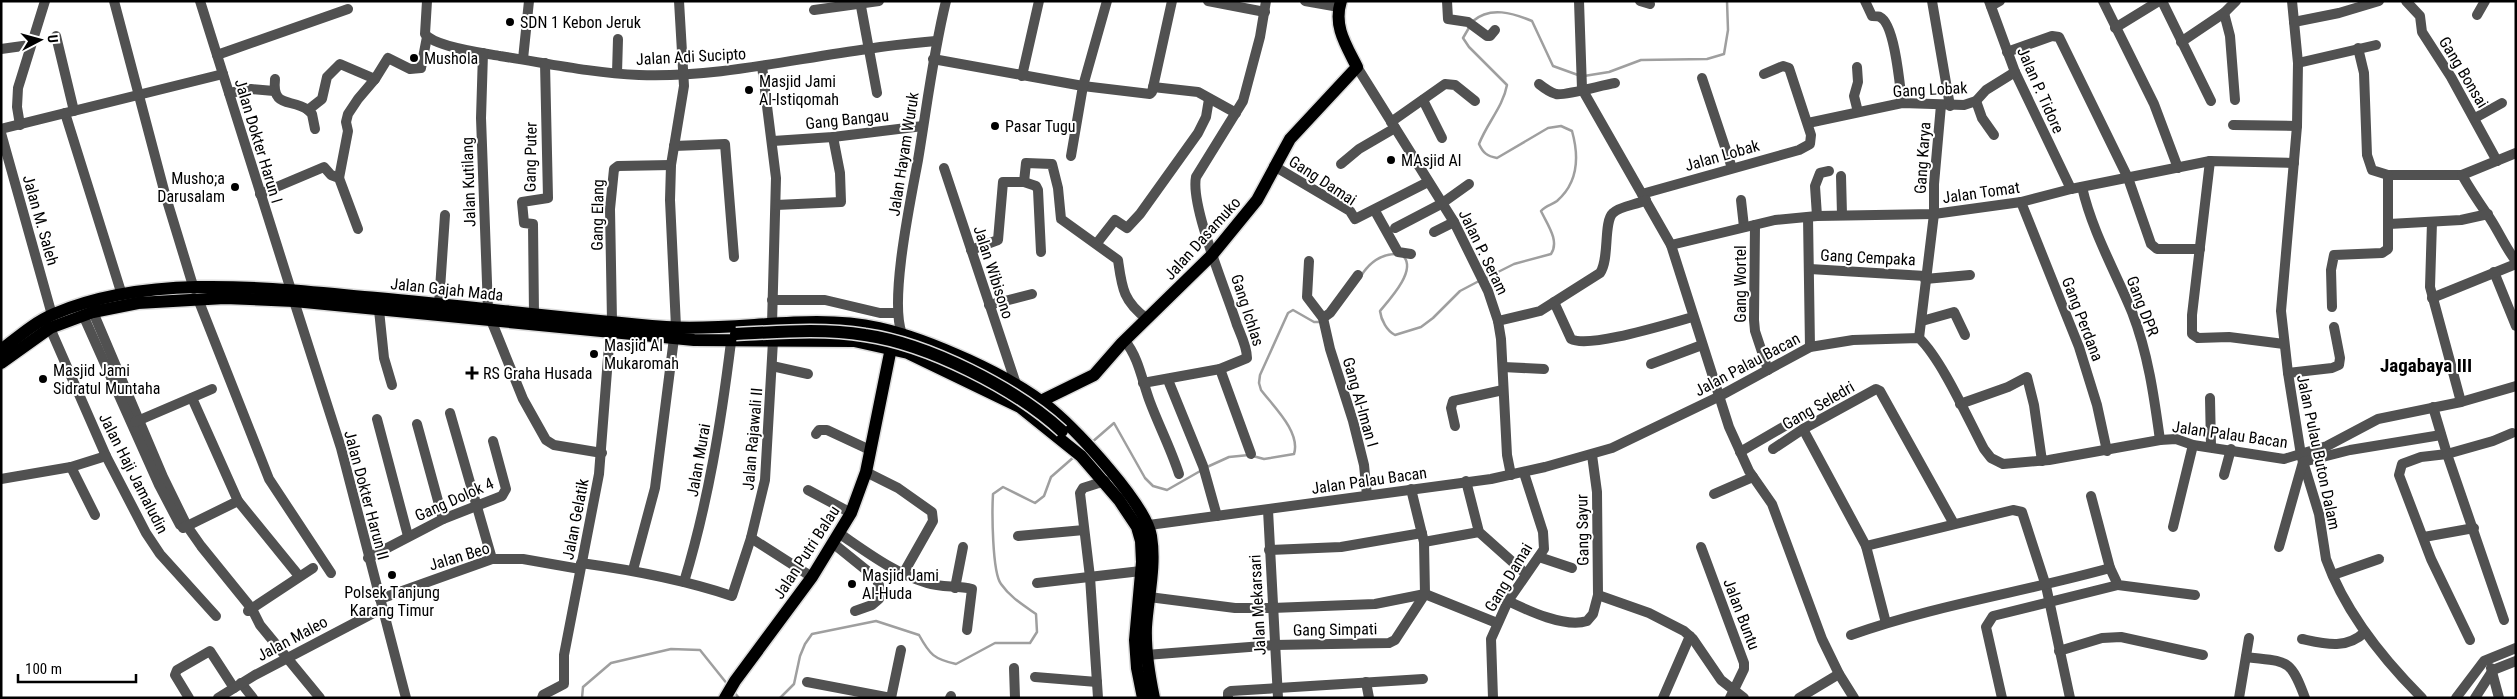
<svg xmlns="http://www.w3.org/2000/svg" width="2517" height="699" font-family="'Roboto Condensed',sans-serif">
<style>
.lines{fill:none;stroke-linecap:round;stroke-linejoin:round}
.stream{stroke:#9f9f9f;stroke-width:2.5}
.major-casing{stroke:#dbdbdb;stroke-width:15}
.minor{stroke:#515151;stroke-width:10}
.major{stroke:#000;stroke-width:12}
.major-bridge-casing{stroke:#dbdbdb;stroke-width:15;stroke-linecap:butt}
.major-bridge{stroke:#000;stroke-width:12}
.poi-dot{fill:#000;stroke:#fff;stroke-width:2}
.labels{text-anchor:middle;stroke-width:4;stroke-linejoin:round;paint-order:stroke}
.poi-label{font-size:16px;fill:#000;stroke:#fff;text-anchor:start}
.street-label{font-size:16px;fill:#000;stroke:#fff}
.quarter-label{font-size:19px;font-weight:bold;fill:#000;stroke:#fff}
</style>
<rect width="100%" height="100%" fill="#fff"/>
<g class="lines">
<g class="stream">
<path d="M1473,21c17,-15 40,-8 59,0l21,45 25,9"/>
<path d="M1470,26l-7,12 6,9 38,38c-4,22 -20,38 -28,59 4,9 8,12 18,14l51,-30 13,-2 11,5c7,25 7,51 -15,70 -5,4 -11,4 -16,10 6,13 19,30 10,43l-37,10 -30,15"/>
<path d="M1584,76l25,-4 32,-12 66,-1 17,-5 4,-24 -1,-29"/>
<path d="M1404,257c12,14 -14,42 -24,54 1,9 7,20 15,24l26,-8 12,-9 27,-27 19,-10"/>
<path d="M1361,276c8,-13 20,-22 36,-22"/>
<path d="M1091,443l23,-20 31,55 8,8 14,4 35,-20"/>
<path d="M1207,467l22,-10 20,-2 15,4 30,-5c7,-22 -21,-48 -33,-64l-2,-7 1,-8 28,-62 5,-3 21,12h7"/>
<path d="M733,691l6,7"/>
<path d="M582,698l1,-11 28,-24 60,-14 29,1 28,35"/>
<path d="M780,698l14,-14 6,-28 5,-12 7,-10 64,-13 43,14c11,20 15,24 37,29l39,-21h35l7,-11 -1,-18c-13,-9 -26,-17 -35,-30 -9,-12 -9,-73 -8,-90l10,-7 32,16 9,-7 7,-19 24,-21"/>
</g>
<g class="major-casing">
<g id="major">
<path d="M1,350c17,-13 34,-28 53,-36 98,-42 220,-25 323,-16 96,9 193,21 289,29 71,5 143,-14 213,1 49,11 133,48 172,81 26,22 95,95 100,127 5,30 -3,61 -5,91 -1,24 3,47 8,71"/>
<path d="M1,363l49,-35 43,-16 45,-9 87,-5 69,3 400,39 160,1 54,12 112,54 61,49 38,44 18,27 4,14 1,21 -7,78 2,28 6,30"/>
<path d="M1041,401l53,-26 28,-32 90,-88 45,-55 33,-61 67,-72c-11,-22 -24,-41 -16,-66"/>
<path d="M725,698l10,-17 77,-104 39,-64 15,-41 25,-124"/>
</g>
</g>
<g class="minor">
<path d="M114,1l51,193 29,95"/>
<path d="M200,1l91,289"/>
<path d="M427,1l-2,33c10,13 58,19 75,22 46,7 92,17 139,19 77,3 153,-16 229,-26 23,-4 46,-6 68,-8"/>
<path d="M860,1l17,92"/>
<path d="M1208,1l57,11"/>
<path d="M1305,1l34,6"/>
<path d="M1447,1l1,18 20,3 19,14h3l5,-6"/>
<path d="M1579,1l3,88 89,156 58,182 20,44 23,33 50,135 17,35 15,24"/>
<path d="M1640,1l10,3"/>
<path d="M1865,1l7,15c3,0 6,0 8,1 15,7 20,70 22,86"/>
<path d="M1932,1l18,105"/>
<path d="M1989,1l26,71 56,117"/>
<path d="M2103,1l51,103 24,64"/>
<path d="M2162,1l49,100"/>
<path d="M2292,1l6,62 -1,63 -16,185 7,62 13,82 18,59 7,45c19,53 57,100 96,139"/>
<path d="M2406,1l14,15 2,16 29,45 46,84"/>
<path d="M1991,6l9,-5"/>
<path d="M814,10l65,-9"/>
<path d="M2224,13l6,23 5,64"/>
<path d="M2477,15l8,-14"/>
<path d="M2294,22l45,-9 40,-12"/>
<path d="M2115,28l44,-27"/>
<path d="M56,36l18,75"/>
<path d="M2181,42l43,-29 12,-12"/>
<path d="M2358,48l6,25 3,82 5,15 16,5h74l54,-22"/>
<path d="M1,49l29,-4"/>
<path d="M2007,52l45,-16 7,1 69,141 23,66 6,5h43"/>
<path d="M483,53l-2,65 7,192"/>
<path d="M217,55l131,-46"/>
<path d="M523,59l6,-58"/>
<path d="M933,59l150,27 67,8 2,-2 20,-91"/>
<path d="M2298,63l78,-18"/>
<path d="M762,66l14,112 -4,146"/>
<path d="M1357,67l97,155 34,69 10,30 3,18 6,116 4,20"/>
<path d="M1857,67l1,15 -4,14 4,16"/>
<path d="M617,73l1,-34"/>
<path d="M1022,76l17,-75"/>
<path d="M1702,78l30,90"/>
<path d="M275,79c-3,30 16,19 33,31l14,-11 5,-22 13,-13 35,15 13,-21 22,11 11,-1 6,-31"/>
<path d="M1539,84c5,4 10,8 17,10 9,2 46,-9 59,-11"/>
<path d="M1153,87l45,5 38,21"/>
<path d="M229,93l22,-4 23,2"/>
<path d="M1423,100l19,38"/>
<path d="M1976,101l6,17 12,17"/>
<path d="M308,110l4,4 3,15"/>
<path d="M65,113l57,182"/>
<path d="M2475,118l27,-15"/>
<path d="M1391,122l54,-38 10,1 20,16"/>
<path d="M1808,123l94,-20 62,2 12,-4 10,-11 29,-18"/>
<path d="M20,125l-3,-18 1,-19 27,-87"/>
<path d="M2233,125l64,1"/>
<path d="M1,129l222,-55"/>
<path d="M1,133l51,182"/>
<path d="M773,141l60,-4 90,-11"/>
<path d="M674,146l51,-2 9,113"/>
<path d="M1071,156l12,-70 24,-85"/>
<path d="M2210,161l-18,154v19l6,4 31,-1 55,7"/>
<path d="M1341,164l18,-15 36,-21"/>
<path d="M1274,166l76,45 5,8 73,-37"/>
<path d="M944,168l72,216"/>
<path d="M2462,175c8,14 16,26 25,39 11,15 17,32 29,47"/>
<path d="M1841,176l1,39"/>
<path d="M339,178l9,-47 -2,-9 2,-8 10,-15 17,-20"/>
<path d="M1024,182l12,4 2,4 3,62"/>
<path d="M2082,187c10,44 33,84 50,125 16,41 22,84 28,128"/>
<path d="M260,194l64,-27 7,8 8,3 19,51"/>
<path d="M1642,194l157,-44 11,-6 1,-9 -22,-67 -6,-2 -19,8"/>
<path d="M1741,200l3,27"/>
<path d="M2021,202l58,145 18,58 10,46"/>
<path d="M776,205l65,-3 -1,-29 -7,-36"/>
<path d="M1375,211l23,41 13,2"/>
<path d="M1817,216l-2,-30 5,-13 9,-2"/>
<path d="M1808,217l2,130"/>
<path d="M2432,222l-2,65 31,115"/>
<path d="M2389,224l72,-4 27,-6"/>
<path d="M1755,225l-1,95 1,11 13,39"/>
<path d="M1395,228l46,-24 28,-20"/>
<path d="M1434,232l20,-10"/>
<path d="M1097,243l18,-23 12,8 13,-14 58,-81 8,-16 3,-18"/>
<path d="M1671,245l104,-25 42,-4 117,-2 87,-12 50,-13 139,-28 84,2"/>
<path d="M971,250l27,-10 5,-58h21l2,-19 26,1 6,24 3,31 57,41c4,28 5,41 29,59"/>
<path d="M1309,261l-2,36 16,21 7,31 23,72 11,44 3,30"/>
<path d="M1810,269l115,7"/>
<path d="M2494,272l22,54"/>
<path d="M1925,279l45,-4"/>
<path d="M2432,298l84,-34"/>
<path d="M198,299l71,180 62,94"/>
<path d="M772,300h53l55,13h18"/>
<path d="M294,301l47,147 65,250"/>
<path d="M1554,302l17,37c18,10 99,-16 122,-22"/>
<path d="M439,304l6,-89"/>
<path d="M989,305l43,-11"/>
<path d="M2332,307l-1,-37 3,-15 48,-2 6,-4v-74"/>
<path d="M379,310l5,48 8,27"/>
<path d="M93,312l70,165 24,49 14,20 51,63 8,16 60,73"/>
<path d="M534,314l-1,-90 -9,-1 -2,-21 26,-4 -3,-135"/>
<path d="M83,315l76,170 21,40"/>
<path d="M1323,318l7,-5 28,-38"/>
<path d="M491,320l32,79 23,41 8,5 48,8"/>
<path d="M612,321l-2,-112 4,-40 4,-3 53,-1"/>
<path d="M1498,321l42,-10 60,-38c10,-14 3,-51 13,-60 7,-7 23,-8 33,-13"/>
<path d="M1922,321l32,-9 11,23"/>
<path d="M676,327l-6,-127 1,-35 13,-79 -5,-85"/>
<path d="M50,328l56,128 40,77 14,21 56,62"/>
<path d="M902,334c-13,-33 9,-136 16,-174 9,-54 15,-106 28,-159"/>
<path d="M1919,338l15,-124v-30l7,-79"/>
<path d="M1125,341c14,17 17,40 25,61 9,24 21,47 29,72"/>
<path d="M1651,364l51,-19"/>
<path d="M772,366l36,8"/>
<path d="M1503,367l41,2"/>
<path d="M1220,369l31,85"/>
<path d="M2288,373l44,-5 7,-3 1,-7 -6,-31"/>
<path d="M1168,380l35,86 14,50"/>
<path d="M1143,383l77,-14 27,-11c0,-11 -6,-23 -10,-33 -10,-32 -47,-119 -41,-148l47,-76 17,-64 6,-36"/>
<path d="M192,398l46,103 61,75"/>
<path d="M2210,398l1,48"/>
<path d="M1960,404l48,-17 19,-10 7,28 8,56"/>
<path d="M2433,407l14,47 -26,3 -19,7 -3,11 32,84 39,81"/>
<path d="M450,413l42,146"/>
<path d="M377,419l31,117"/>
<path d="M135,422l77,-33"/>
<path d="M417,424l26,95"/>
<path d="M1455,426l-4,-18 2,-7 50,-11"/>
<path d="M1803,429l63,117 20,77"/>
<path d="M816,434l3,-4h8l43,20"/>
<path d="M1773,449l30,-20 73,-40 4,2 74,133"/>
<path d="M1740,452l62,-36"/>
<path d="M71,467l24,48"/>
<path d="M866,472l32,16 34,24 1,9 -30,53"/>
<path d="M2224,475l7,-26"/>
<path d="M1,479l70,-12 35,-11"/>
<path d="M1466,481l13,51 47,42"/>
<path d="M808,490l43,23"/>
<path d="M1714,494l39,-17"/>
<path d="M2091,496l19,72"/>
<path d="M1268,510l10,188"/>
<path d="M1149,525l342,-46 54,-12 67,-19 106,-51 92,-50 43,-7 66,-2c23,22 49,81 65,111l7,9 12,6 46,-4 111,-20 16,-1 17,6 91,14 43,-13 51,-27 83,-17 55,-16"/>
<path d="M2173,527l20,-82"/>
<path d="M183,528l55,-27"/>
<path d="M840,534c28,19 54,39 87,49 15,5 31,2 45,6l-5,41"/>
<path d="M1018,536l66,-6"/>
<path d="M2424,537l50,-9"/>
<path d="M751,538l61,39"/>
<path d="M1424,542l55,-10"/>
<path d="M834,544l42,34 3,7v14l-7,6 -17,6"/>
<path d="M1866,546l147,-36 9,2 24,74 24,112"/>
<path d="M1701,547l43,116v6l-14,29"/>
<path d="M2279,547l24,-85 47,-12 91,-15"/>
<path d="M1269,550l72,-3 81,-14"/>
<path d="M1539,557l33,11"/>
<path d="M368,558l75,-39 59,-23 4,-7 -13,-48"/>
<path d="M581,563c51,7 101,16 151,33l19,-58 14,-58 8,-139"/>
<path d="M633,570l22,-82 19,-150"/>
<path d="M2333,575l46,-16"/>
<path d="M684,582c24,-79 37,-159 47,-240"/>
<path d="M1037,583l104,-12"/>
<path d="M955,588l8,-41"/>
<path d="M1598,595l51,18 35,18 9,8 28,41 23,18"/>
<path d="M1149,597l86,11h37l103,-4 50,-10 72,29"/>
<path d="M380,599l112,-40h31l57,10"/>
<path d="M1508,601c21,10 57,27 79,20l6,-7 5,-19 -1,-103 -5,-37"/>
<path d="M248,611l65,-43"/>
<path d="M2504,620l-57,-166 46,-13 19,-8"/>
<path d="M1851,635c84,-30 173,-43 259,-67l8,17 77,10"/>
<path d="M2302,639c23,5 44,11 63,-7"/>
<path d="M2059,651l43,-13 19,-1 82,18"/>
<path d="M1146,655l128,-10 115,-2 6,-3 30,-46 -1,-52 -13,-53"/>
<path d="M2246,657c41,5 44,0 59,41"/>
<path d="M1014,668l1,30"/>
<path d="M2491,668l8,30"/>
<path d="M1035,677l62,5"/>
<path d="M807,682l84,16"/>
<path d="M1366,682l3,16"/>
<path d="M241,683l12,15"/>
<path d="M189,698l-14,-23 2,-5 33,-19 24,37"/>
<path d="M218,698l37,-23 128,-67"/>
<path d="M542,698l1,-3 21,-11v-29l35,-181 11,-142"/>
<path d="M891,698l10,-48"/>
<path d="M950,698l1,-2"/>
<path d="M1098,698l-8,-121 -10,-84 3,-5 22,-7"/>
<path d="M1228,698v-5l3,-2 192,-12"/>
<path d="M1493,698l-2,-59 17,-38 36,-52 -1,-17 -19,-59"/>
<path d="M1663,698l27,-62"/>
<path d="M1799,698l40,-24"/>
<path d="M2002,698l-16,-71 7,-11 125,-31"/>
<path d="M2239,698l10,-60"/>
<path d="M2456,698l28,-37 32,-13"/>
<path d="M2475,698l18,-28 23,-9"/>
</g>
<use href="#major" class="major"/>
<g class="major-bridge-casing">
<path id="major-bridge" d="M736,334c42,-2 87,-6 129,1 63,9 150,53 197,96"/>
</g>
<use href="#major-bridge" class="major-bridge"/>
</g>
<g class="poi-dot">
<circle cx="510" cy="22" r="5"/>
<circle cx="414" cy="58" r="5"/>
<circle cx="749" cy="90" r="5"/>
<circle cx="995" cy="126" r="5"/>
<circle cx="1391" cy="160" r="5"/>
<circle cx="235" cy="187" r="5"/>
<circle cx="594" cy="354" r="5"/>
<path d="M469.5 365.5h5v5h5v5h-5v5h-5v-5h-5v-5h5z"/>
<circle cx="43" cy="379" r="5"/>
<circle cx="392" cy="575" r="5"/>
<circle cx="852" cy="584" r="5"/>
</g>
<g class="labels">
<g class="poi-label">
<text x="520" y="28">SDN 1 Kebon Jeruk</text>
<text x="424" y="64">Mushola</text>
<text x="759" y="87">Masjid Jami<tspan x="759" dy="18">Al-Istiqomah</tspan></text>
<text x="1005" y="132">Pasar Tugu</text>
<text x="1401" y="166">MAsjid Al</text>
<text x="225" y="184" text-anchor="end">Musho;a<tspan x="225" dy="18">Darusalam</tspan></text>
<text x="604" y="351">Masjid Al<tspan x="604" dy="18">Mukaromah</tspan></text>
<text x="53" y="376">Masjid Jami<tspan x="53" dy="18">Sidratul Muntaha</tspan></text>
<text x="483" y="379">RS Graha Husada</text>
<text x="862" y="581">Masjid Jami<tspan x="862" dy="18">Al-Huda</tspan></text>
<text x="392" y="598" text-anchor="middle">Polsek Tanjung<tspan x="392" dy="18">Karang Timur</tspan></text>
</g>
<g class="street-label">
<text transform="translate(691 56) rotate(-3)" y="6">Jalan Adi Sucipto</text>
<text transform="translate(2464 72) rotate(59)" y="6">Gang Bonsai</text>
<text transform="translate(1930 89) rotate(-3)" y="6">Gang Lobak</text>
<text transform="translate(2041 90) rotate(66)" y="6">Jalan P. Tidore</text>
<text transform="translate(847 119) rotate(-6)" y="6">Gang Bangau</text>
<text transform="translate(259 141) rotate(73)" y="6">Jalan Dokter Harun I</text>
<text transform="translate(903 154) rotate(-81)" y="6">Jalan Hayam Wuruk</text>
<text transform="translate(1722 155) rotate(-16)" y="6">Jalan Lobak</text>
<text transform="translate(530 157) rotate(-89)" y="6">Gang Puter</text>
<text transform="translate(1922 158) rotate(-86)" y="6">Gang Karya</text>
<text transform="translate(1323 180) rotate(33)" y="6">Gang Damai</text>
<text transform="translate(468 182) rotate(-92)" y="6">Jalan Kutilang</text>
<text transform="translate(1981 192) rotate(-8)" y="6">Jalan Tomat</text>
<text transform="translate(597 215) rotate(-89)" y="6">Gang Elang</text>
<text transform="translate(41 220) rotate(74)" y="6">Jalan M. Saleh</text>
<text transform="translate(1202 238) rotate(-48)" y="6">Jalan Dasamuko</text>
<text transform="translate(1484 252) rotate(64)" y="6">Jalan P. Seram</text>
<text transform="translate(1868 257) rotate(3)" y="6">Gang Cempaka</text>
<text transform="translate(994 272) rotate(72)" y="6">Jalan Wibisono</text>
<text transform="translate(1740 284) rotate(-90)" y="6">Gang Wortel</text>
<text transform="translate(447 289) rotate(6)" y="6">Jalan Gajah Mada</text>
<text transform="translate(2143 306) rotate(69)" y="6">Gang DPR</text>
<text transform="translate(1248 310) rotate(72)" y="6">Gang Ichlas</text>
<text transform="translate(2083 319) rotate(69)" y="6">Gang Perdana</text>
<text transform="translate(1747 364) rotate(-28)" y="6">Jalan Palau Bacan</text>
<text transform="translate(1361 402) rotate(74)" y="6">Gang Al-Iman I</text>
<text transform="translate(1818 405) rotate(-30)" y="6">Gang Seledri</text>
<text transform="translate(2230 434) rotate(8)" y="6">Jalan Palau Bacan</text>
<text transform="translate(752 439) rotate(-85)" y="6">Jalan Rajawali II</text>
<text transform="translate(2319 452) rotate(78)" y="6">Jalan Pulau Buton Dalam</text>
<text transform="translate(698 460) rotate(-80)" y="6">Jalan Murai</text>
<text transform="translate(134 473) rotate(63)" y="6">Jalan Haji Jamaludin</text>
<text transform="translate(1369 480) rotate(-8)" y="6">Jalan Palau Bacan</text>
<text transform="translate(367 495) rotate(75)" y="6">Jalan Dokter Harun II</text>
<text transform="translate(454 499) rotate(-24)" y="6">Gang Dolok 4</text>
<text transform="translate(575 519) rotate(-79)" y="6">Jalan Gelatik</text>
<text transform="translate(1582 530) rotate(-91)" y="6">Gang Sayur</text>
<text transform="translate(806 552) rotate(-57)" y="6">Jalan Putri Balau</text>
<text transform="translate(459 556) rotate(-17)" y="6">Jalan Beo</text>
<text transform="translate(1508 577) rotate(-59)" y="6">Gang Damai</text>
<text transform="translate(1257 605) rotate(-93)" y="6">Jalan Mekarsari</text>
<text transform="translate(1742 614) rotate(69)" y="6">Jalan Buntu</text>
<text transform="translate(1335 629) rotate(-1)" y="6">Gang Simpati</text>
<text transform="translate(292 638) rotate(-28)" y="6">Jalan Maleo</text>
</g>
<g class="quarter-label">
<text x="2426" y="372">Jagabaya III</text>
</g>
</g>
<rect width="2517" height="699" fill="none" stroke="#000000" stroke-width="5"/>
<g transform="translate(40 40) rotate(84)" stroke="#ffffff" stroke-width="4" paint-order="stroke">
<path d="M0-4L9 19L0 12L-9 19Z" fill="#000000"/>
<text y="-8" font-size="14" font-weight="bold" text-anchor="middle" fill="#000000">U</text>
</g>
<path d="M18 674v8h118v-8" fill="none" stroke="#000000" stroke-width="2.5"/>
<text x="25" y="674" font-size="15" fill="#000000" stroke="#ffffff" stroke-width="4" paint-order="stroke">100 m</text>
</svg>
